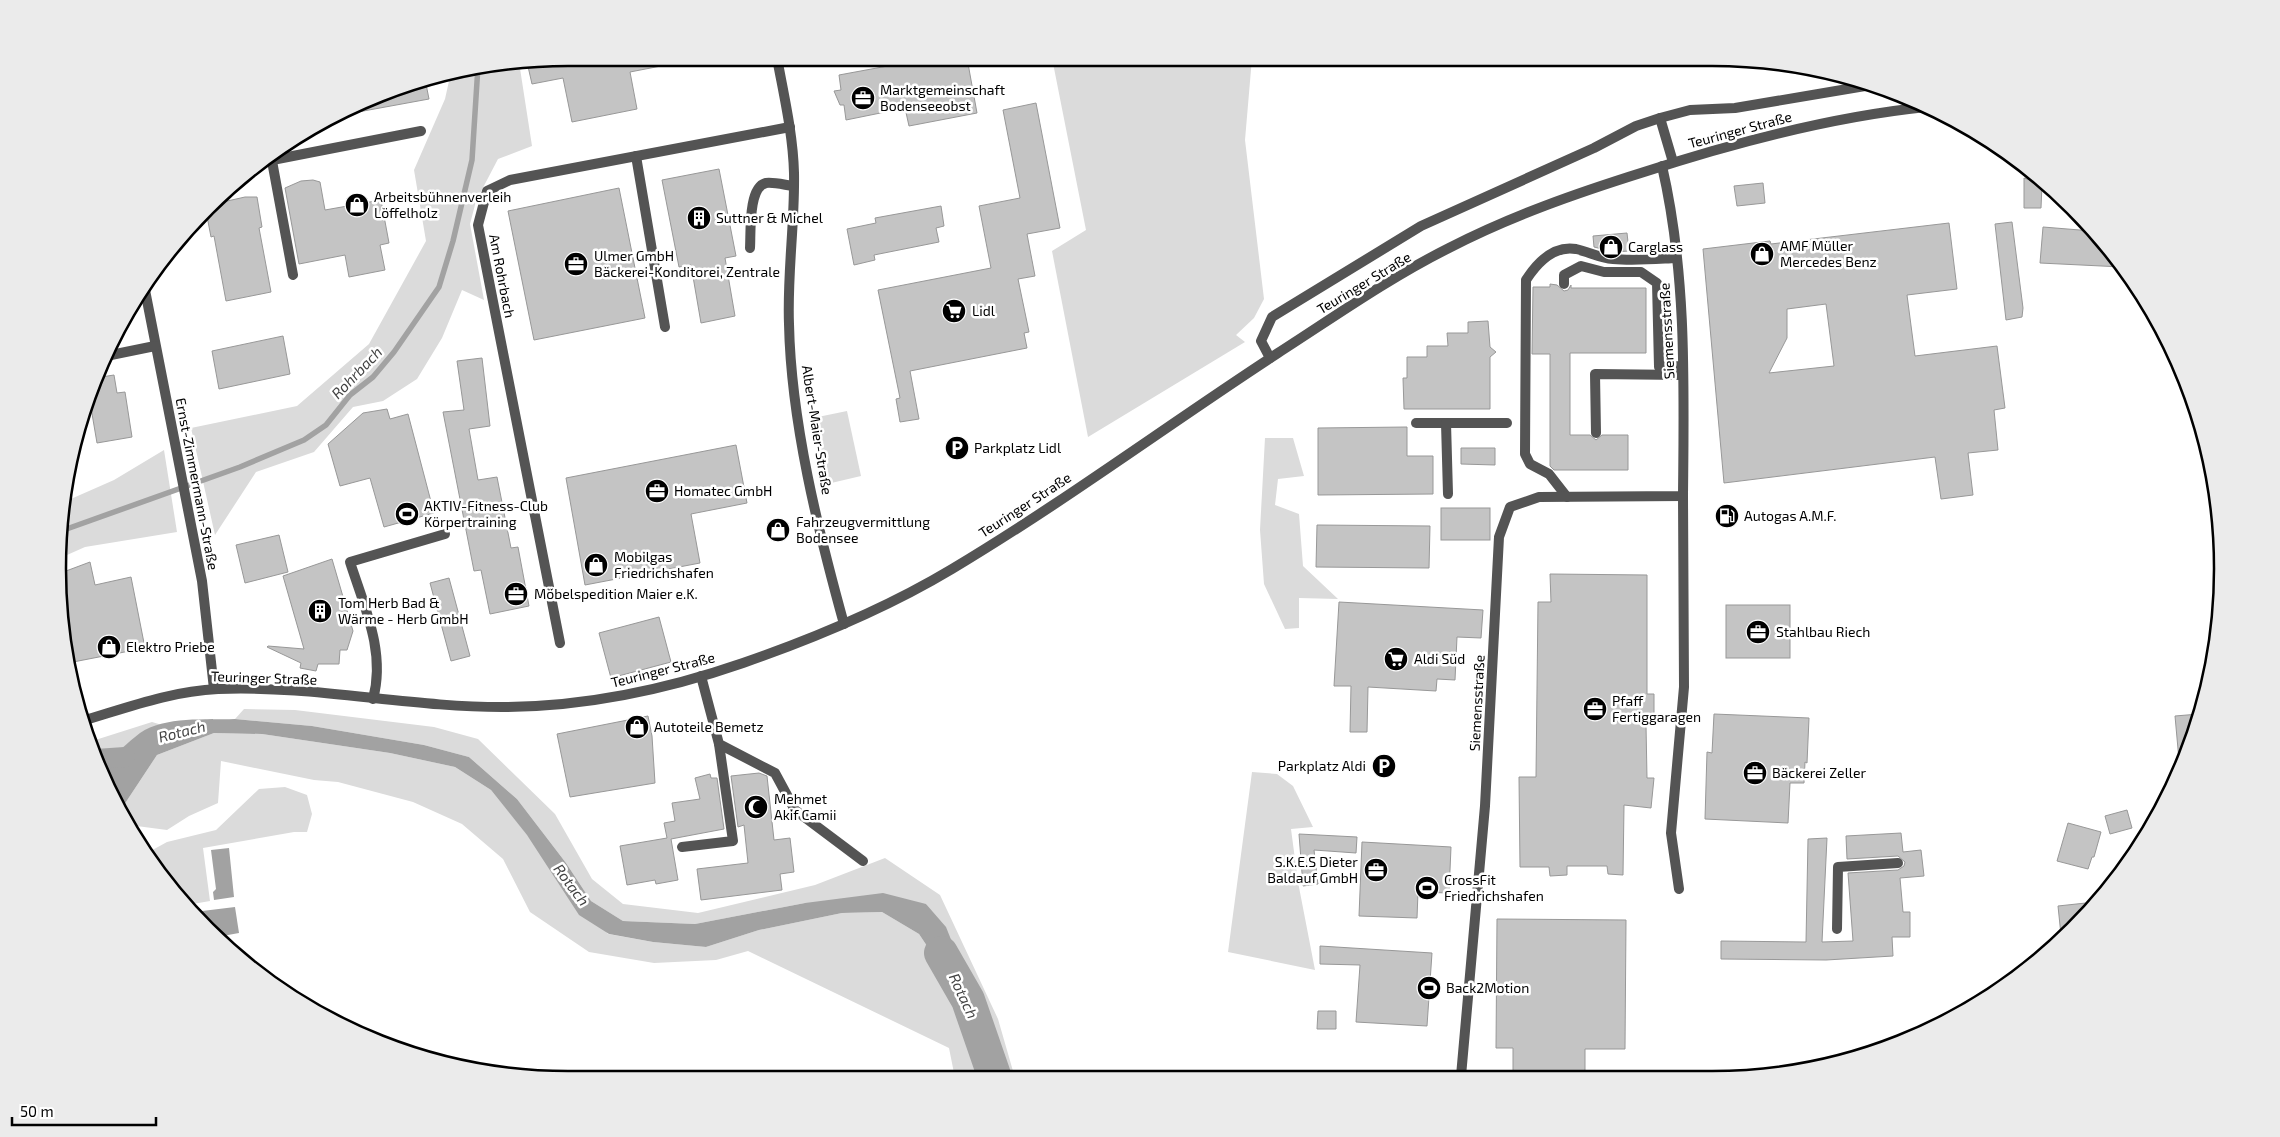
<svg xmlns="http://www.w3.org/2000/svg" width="2280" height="1137" font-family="'Exo 2',sans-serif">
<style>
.green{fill:#dbdbdb}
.water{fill:#a2a2a2}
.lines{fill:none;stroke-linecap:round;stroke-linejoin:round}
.stream{stroke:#a2a2a2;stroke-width:5.5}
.canal{stroke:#a2a2a2;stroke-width:20}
.river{stroke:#a2a2a2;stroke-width:34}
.building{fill:#c4c4c4;stroke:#989898;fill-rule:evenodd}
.service{stroke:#545454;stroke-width:10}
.minor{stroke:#545454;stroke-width:10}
.tertiary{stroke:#545454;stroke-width:10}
.labels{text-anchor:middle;stroke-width:5;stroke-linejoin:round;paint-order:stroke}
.poi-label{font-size:14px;fill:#000;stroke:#fff;text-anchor:start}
.street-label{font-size:14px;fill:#000;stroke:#fff}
.water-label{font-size:15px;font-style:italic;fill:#434343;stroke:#fff}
.rim{fill:none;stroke:#000;stroke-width:2.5}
</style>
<rect width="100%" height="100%" fill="#fff"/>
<g class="green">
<path d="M1052,58h200l-7,82 19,159 -10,19 -18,17 9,7 -157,95 -36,-186 34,-21z"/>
<path d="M519,62l13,84 -34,13 -22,42 -6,23 14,76 -22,-10 -20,48 -25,41 -34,22 -30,6 -39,45 -58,20 -41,63 -24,-107 106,-22 72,-62 57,-103 -12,-71 31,-71 6,-27 18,-5z"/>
<path d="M847,411l14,65 -34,8 -14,-66z"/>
<path d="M1265,438h28l11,38 -26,3 -3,26 24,9 4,52 35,33 -39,-1v30l-14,1 -21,-45 -4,-54z"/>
<path d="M164,450l13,82 -92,15 -27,12 6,-57 50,-22z"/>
<path d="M244,709l51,1 139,17 44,12 77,75 37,65 31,25 75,9 117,-28 70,-27 55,37 58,124 17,59h-60l-6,-30 -201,-97 -32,9 -62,3 -65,-11 -59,-40 -27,-53 -41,-35 -49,-22 -75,-20 -24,-2 -93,-19 -3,42 -29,13 -22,14 -38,-5 -9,-14 37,-56 57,-22 48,1 128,19 65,14 36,23 117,144 45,8 53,5 53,-17 83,-17 40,-1 37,22 40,60 11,-7 -44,-83 -121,-1 -110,21 -72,-3 -32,-20 -25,-38 -49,-64 -48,-42 -45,-12 -112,-19 -77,-7z"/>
<path d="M152,722l10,3c-28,10 -42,24 -61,46l-12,-29z"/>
<path d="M1252,772l25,2 16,12 20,41 -22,2 7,53 17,88 -87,-18z"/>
<path d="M285,787l22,8 5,19 -5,18h-13l-91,16 7,53 -23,4 -24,-26 -16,-26 20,-11 49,-12 43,-41z"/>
</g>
<g class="water">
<path d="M235,719l77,7 112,19 45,12 48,42 49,64 25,38 32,20 72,3 110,-21 78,-10 43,11 20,23 24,60 -11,7 -40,-60 -37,-22 -40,1 -83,17 -53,17 -53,-5 -44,-8 -30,-19 -52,-80 -36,-45 -36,-23 -65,-14 -128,-19 -48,-1 -57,22 -37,56 -10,-16 -9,-24c11,-13 24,-27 39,-38 25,-17 66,-13 95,-14z"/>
<path d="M229,848l5,49 -20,3 -1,-8 3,-3 -5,-39z"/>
<path d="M235,907l4,26 -22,4 -23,-25z"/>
</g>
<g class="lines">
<path class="stream" d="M61,531l179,-64 64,-27 22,-15 24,-30 23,-18 21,-25 45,-65 14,-46 19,-81 6,-94"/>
<path class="canal" d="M96,759l29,-2"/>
<path class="river" d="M941,953l27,47 27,78"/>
</g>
<g class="building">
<path d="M568,58h97l1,7 -36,7 7,37 -65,13 -9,-44 -31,6 -5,-22z"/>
<path d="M931,58h36l10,55 -68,13 -4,-18 -59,12 -2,-15h-4l-6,-14 7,-1 -2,-15z"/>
<path d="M425,79l4,20 -71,13 -2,-6 48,-21z"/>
<path d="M1036,103l24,125 -33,6 8,42 -17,3 11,53 -5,1 3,15 -117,23 9,48 -19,3 -4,-23 4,-1 -22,-108 113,-22 -12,-62 41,-8 -17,-88z"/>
<path d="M719,169l17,87 -11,2 10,58 -34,7 -10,-58 -12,2 -17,-87z"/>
<path d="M2024,178l18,6 -1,24h-17z"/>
<path d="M313,180l7,2 5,28 56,-10 8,43 -9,2 5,25 -36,7 -4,-22 -46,9 -14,-76 16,-7z"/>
<path d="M1763,183l2,20 -28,3 -3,-20z"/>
<path d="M619,188l26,130 -111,22 -26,-129z"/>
<path d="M245,197h12l5,30 -3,1 12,64 -45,9 -12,-65 -3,1 -5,-26 8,-7z"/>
<path d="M941,206l3,20 -8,2 3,14 -65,13 1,5 -21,5 -7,-36 29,-6 -1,-5z"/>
<path d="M2012,222l11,86 -1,9 -16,3 -11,-96z"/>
<path d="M1949,223l8,66 -50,6 8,61 82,-10 8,62 -11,2 4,40 -30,3 5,42 -32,4 -6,-42 -211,26 -21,-234 67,-8 1,3zM1826,304l8,62 -65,7 18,-35v-29z"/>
<path d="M2043,227l49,4 30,36 -82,-4z"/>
<path d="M1627,233l2,18 -15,1 -20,-5 -1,-11z"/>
<path d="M1550,284l7,1 7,6 4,-1 3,-5v3h75v65h-76v82h20l6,5 6,-5h26v35h-74l-4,-4v-112h-18l1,-67h17z"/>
<path d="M1488,321l2,26 6,5 -6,5v52h-86l-1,-31h4v-21h20v-11h21l-1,-13h21v-11z"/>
<path d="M283,336l7,38 -71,15 -7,-38z"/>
<path d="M482,358l8,68 -21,3 9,51 19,-3 14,71 7,-1 11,59 -39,8 -9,-44 -7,1 -31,-159 21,-2 -7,-49z"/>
<path d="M114,375l3,18 8,-1 7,45 -35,6 -8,-47 6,-18z"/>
<path d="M387,409l3,10 18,-5 26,99 -50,14 -14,-49 -30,8 -12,-42 35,-31z"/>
<path d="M1407,427v29h26v38l-115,1v-67z"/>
<path d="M736,445l11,58 -56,11 9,49 -115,22 -19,-107z"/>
<path d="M1461,448h34v17l-34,-1z"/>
<rect x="1441" y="508" width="49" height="32"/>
<path d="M1317,525l113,1 -1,42 -113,-1z"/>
<path d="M279,535l9,37 -43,11 -9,-38z"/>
<path d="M332,559l21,72 -6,19h-7l-1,14h-21l-2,7 -16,-3 1,-5 -34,-16 1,-1 36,3 -21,-73z"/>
<path d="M90,562l5,23 36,-8 14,71 -77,15 -6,-28 -4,-61z"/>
<path d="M1550,574l97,1v119h7v31h-8l1,53h7l-3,30 -27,-3 -1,70 -15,-1 -1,-8h-40v9l-17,1 -1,-9h-29l-1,-90h17l2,-175h13z"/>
<path d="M449,578l21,78 -19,5 -21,-78z"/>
<path d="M1339,602l144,8 -2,28 -24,-1 -2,43 -18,-1 -1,12 -68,-4 -1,45h-17l1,-46h-17z"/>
<rect x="1726" y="605" width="64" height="53"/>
<path d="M659,617l12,45 -60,16 -12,-45z"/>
<path d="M1714,714l95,4 -2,45 -2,-1 -1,21h-14l-2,40 -83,-4 2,-67 5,1z"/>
<path d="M2199,714l-16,50 -3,7 -5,-55z"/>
<path d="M648,716l4,20 3,47 -85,14 -13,-63z"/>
<path d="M759,773l8,3 7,64 16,-2 4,34 -14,2 2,16 -81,10 -4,-31 51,-6 -4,-38 -6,2 -7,-51z"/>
<path d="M710,774l1,4h6l7,51 -53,10 7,41 -22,4 -1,-4 -28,5 -7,-39 47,-8 -3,-15 11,-2 -3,-18 28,-4 -5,-21z"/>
<path d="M2127,810l5,18 -22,6 -5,-18z"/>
<path d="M2068,823l33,9 -7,25h-2l-4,12 -31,-8z"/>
<path d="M1901,833l2,19 18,-2 3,26 -24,2 3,34h7v25h-18l1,19 -67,4 -105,-1v-18l85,1 2,-103 19,-1 -5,104 31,-1 -5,-68 50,-3 6,-4 1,-4 -7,-6 -51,3 -1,-23z"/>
<path d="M1299,834l58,3 -1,16 -42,-3 4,34 -15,2z"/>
<path d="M1362,842l89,5 -2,46 -31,-1 -1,26 -58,-2z"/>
<path d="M2095,902l-16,15 -18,18 -3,-29z"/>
<path d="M1497,919l129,1 -1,129h-40v23h-72v-24h-17z"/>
<path d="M1320,946l112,7 -2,29h4l-1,15h-4l-2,29 -71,-4 4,-57 -40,-1z"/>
<path d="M1318,1011h18v18h-19z"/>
</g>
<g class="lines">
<g class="service">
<path d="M636,156l29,171"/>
<path d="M272,161l21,114"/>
<path d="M1673,162l-13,-44 30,-8 45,-2 136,-23"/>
<path d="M750,248c1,-15 -2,-61 16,-65 8,-1 19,2 27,3"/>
<path d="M1564,284v-9l17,-9 23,6h37l16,11 2,84 24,-1"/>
<path d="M1270,358l-9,-17 11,-24 149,-91 173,-78 42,-22 24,-8"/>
<path d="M1416,423h91"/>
<path d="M1446,423l2,71"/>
<path d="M1596,433l-1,-59 88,1"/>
<path d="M1567,497l-18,-23 -19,-10 -5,-10 1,-174c11,-17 27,-35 50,-31 13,3 24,9 37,10 21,2 43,0 63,-1"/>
<path d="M701,676l18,68 56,29 20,37 68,51"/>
<path d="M373,699c13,-47 -9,-93 -23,-137l95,-28"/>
<path d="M682,847l51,-6 -14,-97"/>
<path d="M1837,929l1,-62 60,-4"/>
</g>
<g class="minor">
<path d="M777,58c7,38 16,76 17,115 1,50 -7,101 -5,151 2,98 29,206 55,300"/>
<path d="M257,163l164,-32"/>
<path d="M144,285l58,296 12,108"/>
<path d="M106,356l49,-10"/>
<path d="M560,643l-82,-418 9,-34 23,-11 280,-53"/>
<path d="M1679,889l-8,-56 13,-146 -1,-191"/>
<path d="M1461,1076l24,-270 14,-269 11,-30 29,-10 144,-1c1,-110 4,-222 -21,-330"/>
</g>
<path class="tertiary" d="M82,721c44,-13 89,-30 136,-32 97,-4 193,19 290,18 79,-1 160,-18 235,-44 72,-25 144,-55 209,-94 112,-67 217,-145 326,-216 56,-36 111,-75 171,-105 62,-32 128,-55 195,-76 92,-30 186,-55 282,-65"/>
</g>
<defs>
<g id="office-disc" transform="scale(1.25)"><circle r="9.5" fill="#000" stroke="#fff"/><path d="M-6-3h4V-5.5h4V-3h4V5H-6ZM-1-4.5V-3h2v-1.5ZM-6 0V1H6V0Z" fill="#fff"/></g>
<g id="shop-disc" transform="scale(1.25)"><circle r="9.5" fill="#000" stroke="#fff"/><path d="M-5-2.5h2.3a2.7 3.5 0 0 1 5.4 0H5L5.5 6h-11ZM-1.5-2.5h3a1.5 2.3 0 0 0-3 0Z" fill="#fff"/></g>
<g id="building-disc" transform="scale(1.25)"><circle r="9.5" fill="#000" stroke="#fff"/><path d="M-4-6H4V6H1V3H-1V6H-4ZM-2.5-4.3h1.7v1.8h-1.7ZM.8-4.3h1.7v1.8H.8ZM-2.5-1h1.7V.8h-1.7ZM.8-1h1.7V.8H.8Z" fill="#fff"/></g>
<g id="supermarket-disc" transform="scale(1.25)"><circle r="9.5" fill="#000" stroke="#fff"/><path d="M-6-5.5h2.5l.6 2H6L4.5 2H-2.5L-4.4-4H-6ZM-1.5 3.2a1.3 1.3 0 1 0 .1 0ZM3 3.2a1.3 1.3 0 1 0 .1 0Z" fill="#fff"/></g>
<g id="parking-disc" transform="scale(1.25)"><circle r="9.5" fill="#000" stroke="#fff"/><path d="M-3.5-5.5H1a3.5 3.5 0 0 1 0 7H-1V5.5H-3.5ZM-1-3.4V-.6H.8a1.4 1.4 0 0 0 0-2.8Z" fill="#fff"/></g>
<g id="stadium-disc" transform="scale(1.25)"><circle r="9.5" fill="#000" stroke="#fff"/><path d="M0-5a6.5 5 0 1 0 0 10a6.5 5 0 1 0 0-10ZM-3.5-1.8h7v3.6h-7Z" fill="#fff"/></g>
<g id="fuel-disc" transform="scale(1.25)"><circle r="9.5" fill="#000" stroke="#fff"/><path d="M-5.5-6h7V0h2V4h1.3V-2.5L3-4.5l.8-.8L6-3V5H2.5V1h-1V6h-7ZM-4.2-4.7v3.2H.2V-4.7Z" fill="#fff"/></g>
<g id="mosque-disc" transform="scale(1.25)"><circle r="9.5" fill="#000" stroke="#fff"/><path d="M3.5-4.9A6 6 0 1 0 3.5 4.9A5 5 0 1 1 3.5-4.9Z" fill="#fff"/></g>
</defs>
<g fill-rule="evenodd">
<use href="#office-disc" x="863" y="98"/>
<use href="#shop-disc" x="357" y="205"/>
<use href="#building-disc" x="699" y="218"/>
<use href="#shop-disc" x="1611" y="247"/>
<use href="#shop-disc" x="1762" y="254"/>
<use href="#office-disc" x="576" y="264"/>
<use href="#supermarket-disc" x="954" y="311"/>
<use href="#parking-disc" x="957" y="448"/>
<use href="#office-disc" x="657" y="491"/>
<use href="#stadium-disc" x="407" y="514"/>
<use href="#fuel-disc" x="1727" y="516"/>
<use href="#shop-disc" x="778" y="530"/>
<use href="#shop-disc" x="596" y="565"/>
<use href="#office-disc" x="516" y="594"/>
<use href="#building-disc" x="320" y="611"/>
<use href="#office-disc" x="1758" y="632"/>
<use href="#shop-disc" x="109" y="647"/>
<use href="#supermarket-disc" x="1396" y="659"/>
<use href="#office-disc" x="1595" y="709"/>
<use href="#shop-disc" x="637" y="727"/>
<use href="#parking-disc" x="1384" y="766"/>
<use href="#office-disc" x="1755" y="773"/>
<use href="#mosque-disc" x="756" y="807"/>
<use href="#office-disc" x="1376" y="870"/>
<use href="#stadium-disc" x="1427" y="888"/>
<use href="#stadium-disc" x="1429" y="988"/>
</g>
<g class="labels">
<g class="poi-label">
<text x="880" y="95">Marktgemeinschaft<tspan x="880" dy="16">Bodenseeobst</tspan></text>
<text x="374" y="202">Arbeitsbühnenverleih<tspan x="374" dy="16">Löffelholz</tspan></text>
<text x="716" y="223">Suttner &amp; Michel</text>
<text x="1780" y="251">AMF Müller<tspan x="1780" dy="16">Mercedes Benz</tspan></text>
<text x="1628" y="252">Carglass</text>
<text x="594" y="261">Ulmer GmbH<tspan x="594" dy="16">Bäckerei-Konditorei, Zentrale</tspan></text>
<text x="972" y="316">Lidl</text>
<text x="974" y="453">Parkplatz Lidl</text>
<text x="674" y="496">Homatec GmbH</text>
<text x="424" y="511">AKTIV-Fitness-Club<tspan x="424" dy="16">Körpertraining</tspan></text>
<text x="1744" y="521">Autogas A.M.F.</text>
<text x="796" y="527">Fahrzeugvermittlung<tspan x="796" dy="16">Bodensee</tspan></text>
<text x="614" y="562">Mobilgas<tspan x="614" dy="16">Friedrichshafen</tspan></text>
<text x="534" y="599">Möbelspedition Maier e.K.</text>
<text x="338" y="608">Tom Herb Bad &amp;<tspan x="338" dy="16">Wärme - Herb GmbH</tspan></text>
<text x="1776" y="637">Stahlbau Riech</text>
<text x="126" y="652">Elektro Priebe</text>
<text x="1414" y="664">Aldi Süd</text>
<text x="1612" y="706">Pfaff<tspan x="1612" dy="16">Fertiggaragen</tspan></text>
<text x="654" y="732">Autoteile Bemetz</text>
<text x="1366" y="771" text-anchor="end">Parkplatz Aldi</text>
<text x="1772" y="778">Bäckerei Zeller</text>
<text x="774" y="804">Mehmet<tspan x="774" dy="16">Akif Camii</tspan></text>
<text x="1358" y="867" text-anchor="end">S.K.E.S Dieter<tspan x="1358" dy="16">Baldauf GmbH</tspan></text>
<text x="1444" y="885">CrossFit<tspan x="1444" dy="16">Friedrichshafen</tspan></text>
<text x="1446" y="993">Back2Motion</text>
</g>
<g class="street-label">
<text transform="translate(1740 130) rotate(-15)" y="5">Teuringer Straße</text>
<text transform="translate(502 276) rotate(79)" y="5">Am Rohrbach</text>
<text transform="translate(1364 283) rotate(-31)" y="5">Teuringer Straße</text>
<text transform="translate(1667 331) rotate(-93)" y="5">Siemensstraße</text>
<text transform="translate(817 430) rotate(81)" y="5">Albert-Maier-Straße</text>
<text transform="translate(197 484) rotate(79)" y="5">Ernst-Zimmermann-Straße</text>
<text transform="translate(1025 505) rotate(-33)" y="5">Teuringer Straße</text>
<text transform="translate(663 670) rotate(-14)" y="5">Teuringer Straße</text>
<text transform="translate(264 678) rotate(2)" y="5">Teuringer Straße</text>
<text transform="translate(1477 703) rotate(-87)" y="5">Siemensstraße</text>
</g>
<g class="water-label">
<text transform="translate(357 373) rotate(-46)" y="5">Rohrbach</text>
<text transform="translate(182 732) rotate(-14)" y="5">Rotach</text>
<text transform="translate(571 885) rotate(53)" y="5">Rotach</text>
<text transform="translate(963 996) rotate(65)" y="5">Rotach</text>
</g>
</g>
<path d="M0 0H2280V1137H0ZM568 66H1712A502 502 0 0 1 2214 568V569A502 502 0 0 1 1712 1071H568A502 502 0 0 1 66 569V568A502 502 0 0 1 568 66Z" fill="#ebebeb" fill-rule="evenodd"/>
<path class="rim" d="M568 66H1712A502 502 0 0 1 2214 568V569A502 502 0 0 1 1712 1071H568A502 502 0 0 1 66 569V568A502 502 0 0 1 568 66Z"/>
<path d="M12 1117v8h144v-8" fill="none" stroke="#000000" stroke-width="2.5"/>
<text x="20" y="1117" font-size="15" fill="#000000" stroke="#ffffff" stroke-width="4" paint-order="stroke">50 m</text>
</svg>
